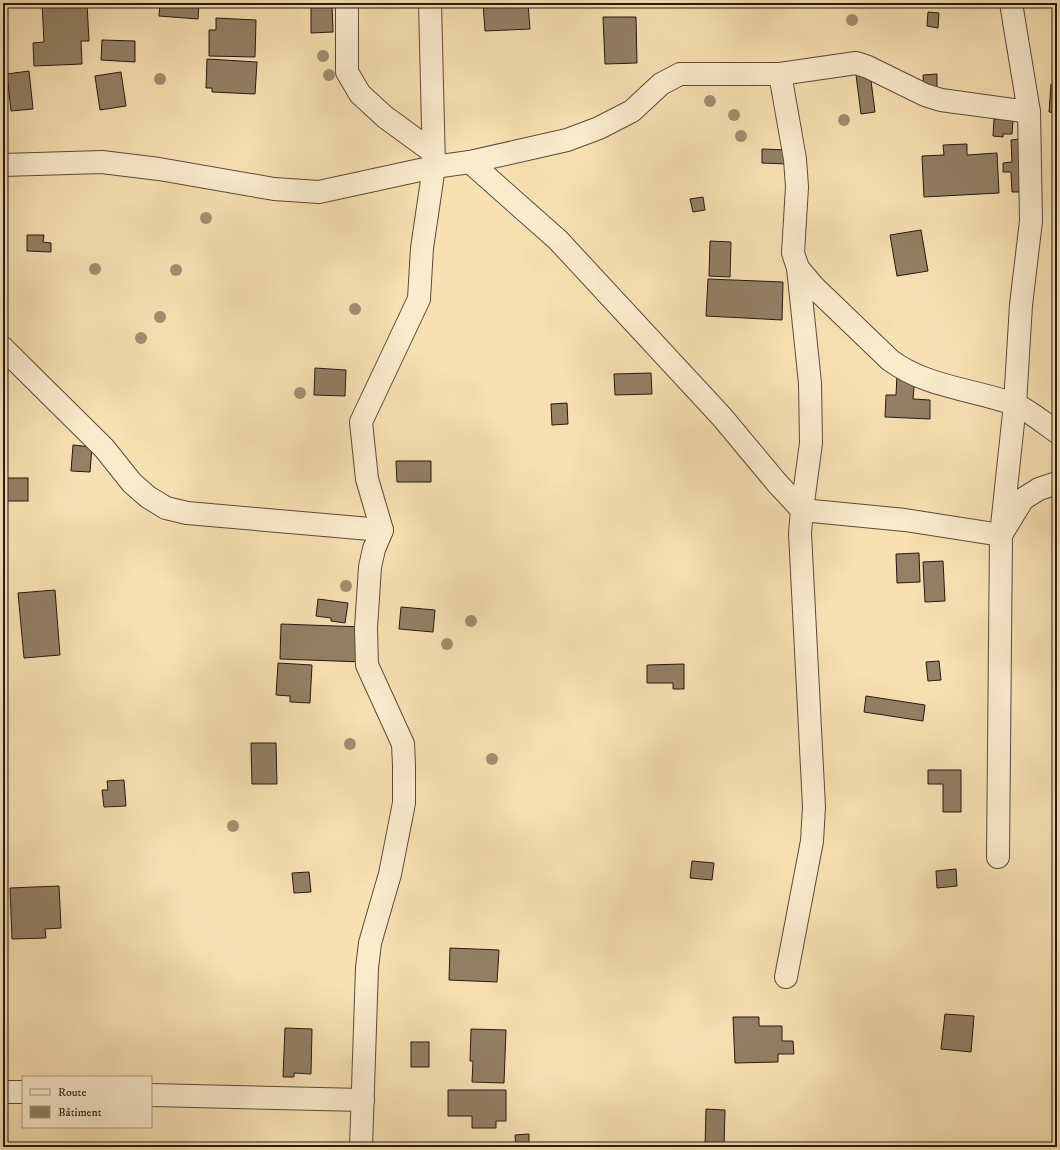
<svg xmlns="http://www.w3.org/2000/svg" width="1060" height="1150" font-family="'IM FELL DW Pica',serif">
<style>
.building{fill:#938065;stroke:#261912}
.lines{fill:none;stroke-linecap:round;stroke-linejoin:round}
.street-casing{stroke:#5a4b3a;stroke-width:24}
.street{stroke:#faebcd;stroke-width:22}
.tree{fill:#a18e70}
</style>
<rect width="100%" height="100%" fill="#f7e0b2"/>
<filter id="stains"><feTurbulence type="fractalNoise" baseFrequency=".005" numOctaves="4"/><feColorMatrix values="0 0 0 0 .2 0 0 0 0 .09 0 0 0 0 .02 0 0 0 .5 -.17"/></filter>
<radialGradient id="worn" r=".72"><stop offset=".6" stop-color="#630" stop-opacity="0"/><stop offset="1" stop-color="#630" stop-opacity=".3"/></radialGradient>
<g class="building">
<path d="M42,3h45l2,38h-8l1,23 -48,2 -1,-23 11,-1z"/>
<path d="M160,3h39l-1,16 -39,-3z"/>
<path d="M311,3h21l1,29 -22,1z"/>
<path d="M483,3h45l2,26 -45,2z"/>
<path d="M928,12l11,1 -1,15 -11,-2z"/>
<path d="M603,17h33l1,46 -32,1z"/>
<path d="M216,18l40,2 -1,37 -46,-1v-26h7z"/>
<path d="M102,40l33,1v21l-34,-2z"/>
<path d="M207,59l50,3 -2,32 -43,-2v-4h-6z"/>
<path d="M29,71l4,38 -22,2 -4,-37z"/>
<path d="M121,72l5,34 -26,4 -5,-34z"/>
<path d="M870,73l5,39 -14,2 -5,-39z"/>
<path d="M937,74v13l-13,1 -1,-13z"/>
<path d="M1051,84l6,1v28l-8,-1z"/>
<path d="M994,119l19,1 -1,14h-9v3l-10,-1z"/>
<path d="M1019,139l3,53h-10l-1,-20h-8v-9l9,-1 -1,-22z"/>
<path d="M967,144v11l30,-2 2,40 -75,4 -2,-41 22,-1 -1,-10z"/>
<path d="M762,149l25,1v14l-25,-1z"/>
<path d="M703,197l2,13 -12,2 -3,-13z"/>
<path d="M921,230l7,41 -31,5 -7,-41z"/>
<path d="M27,235h17l-1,7 8,1v9l-24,-1z"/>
<path d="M710,241l21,1 -1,35 -21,-1z"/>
<path d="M708,279l75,3 -1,38 -76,-4z"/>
<path d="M315,368l31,2 -1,26 -31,-1z"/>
<path d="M651,373l1,21 -37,1 -1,-21z"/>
<path d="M897,375l18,1 -2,23 17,1v19l-45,-2 1,-22h10z"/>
<path d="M567,403l1,21 -16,1 -1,-21z"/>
<path d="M73,445l19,2 -2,25 -19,-1z"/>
<path d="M396,461h35v21h-34z"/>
<rect x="6" y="478" width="22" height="23"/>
<path d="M919,553l1,29 -23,1 -1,-29z"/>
<path d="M943,561l2,40 -20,1 -2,-40z"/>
<path d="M55,590l5,65 -36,3 -6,-65z"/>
<path d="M318,599l30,4 -3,20 -14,-2v-3l-15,-2z"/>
<path d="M401,607l34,3 -2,22 -34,-3z"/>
<path d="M281,624l83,3 -1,35 -83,-3z"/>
<path d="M939,661l2,19 -13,1 -2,-19z"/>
<path d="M278,663l34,2 -2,38 -20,-1v-6l-14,-1z"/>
<path d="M684,664v25h-11v-6h-26v-18z"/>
<path d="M866,696l59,9 -2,16 -59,-9z"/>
<path d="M251,743h25l1,41h-25z"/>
<path d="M928,770h33v42h-18v-28h-15z"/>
<path d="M124,780l2,26 -22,1 -2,-17h6l-1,-9z"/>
<path d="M692,861l22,2 -2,17 -22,-2z"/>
<path d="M956,869l1,17 -20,2 -1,-17z"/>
<path d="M309,872l2,20 -17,1 -2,-20z"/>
<path d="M59,886l2,42 -16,1 1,9 -34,1 -2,-51z"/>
<path d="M450,948l49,2 -2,32 -48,-2z"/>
<path d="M945,1014l29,2 -3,36 -30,-3z"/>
<path d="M733,1017h26v9h23v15h11l1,13h-16v8l-43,1z"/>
<path d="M285,1028l27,1 -1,45 -17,-1v4h-11z"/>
<path d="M471,1029l35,1 -2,53 -32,-1 1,-21h-3z"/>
<rect x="411" y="1042" width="18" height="25"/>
<path d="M448,1090h58v31h-10v7h-24v-12h-24z"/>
<path d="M706,1109l19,1 -1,37h-19z"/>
<path d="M529,1134v13h-13l-1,-12z"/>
</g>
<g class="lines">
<g class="street-casing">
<g id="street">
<path d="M347,3v69l13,22 25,23 48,35"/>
<path d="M780,74l15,85 2,28 -4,66 5,15 16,19 76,73c36,27 82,29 124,44 12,4 31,20 43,28"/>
<path d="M470,162l88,78 164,177 55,66 25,27 -2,23 14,274 -2,34 -26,136"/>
<path d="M3,165l99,-3 57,7 115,20 45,3 115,-25 36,-5 97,-22 32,-12 33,-17 29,-27 19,-10h100l76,-11 12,4 57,28 16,5 88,12"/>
<path d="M798,268l12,115 1,60 -9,67 103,10 96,15 22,-36 16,-10 18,-6"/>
<path d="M3,348l101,100 28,35 16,14 18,11 21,5 195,17"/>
<path d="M998,857l3,-322 14,-131 6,-99 10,-84 -2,-109 -18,-109"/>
<path d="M3,1092h20"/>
<path d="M151,1095l212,5"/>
<path d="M361,1147l6,-179 3,-25 20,-69 14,-71v-38l-1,-21 -36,-79 -1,-37 4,-61 4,-18 8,-19 -15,-51 -6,-57 58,-123 3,-51 12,-81 -4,-164"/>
</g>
</g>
<use href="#street" class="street"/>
</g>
<g class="tree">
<circle cx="852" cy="20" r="6"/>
<circle cx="323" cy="56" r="6"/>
<circle cx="329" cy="75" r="6"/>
<circle cx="160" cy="79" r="6"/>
<circle cx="710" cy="101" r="6"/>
<circle cx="734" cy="115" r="6"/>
<circle cx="844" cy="120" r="6"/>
<circle cx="741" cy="136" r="6"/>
<circle cx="206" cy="218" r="6"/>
<circle cx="95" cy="269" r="6"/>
<circle cx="176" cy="270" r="6"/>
<circle cx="355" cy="309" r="6"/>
<circle cx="160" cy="317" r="6"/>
<circle cx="141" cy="338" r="6"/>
<circle cx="300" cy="393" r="6"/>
<circle cx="346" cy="586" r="6"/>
<circle cx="471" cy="621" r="6"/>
<circle cx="447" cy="644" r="6"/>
<circle cx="350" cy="744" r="6"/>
<circle cx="492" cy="759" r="6"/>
<circle cx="233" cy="826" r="6"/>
</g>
<rect width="1060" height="1150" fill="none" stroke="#f7e0b2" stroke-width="16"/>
<rect x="4" y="4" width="1052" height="1142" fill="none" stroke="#261912" stroke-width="2"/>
<rect x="8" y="8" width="1044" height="1134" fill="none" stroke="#261912"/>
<rect x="22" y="1076" width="130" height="52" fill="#faebcd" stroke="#a59782"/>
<rect x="30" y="1089" width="20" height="6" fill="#faebcd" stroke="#a59782"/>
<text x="58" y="1096" font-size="12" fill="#261912">Route</text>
<rect x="30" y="1106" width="20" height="12" fill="#938065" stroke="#a59782"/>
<text x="58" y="1116" font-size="12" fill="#261912">Bâtiment</text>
<rect width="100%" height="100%" filter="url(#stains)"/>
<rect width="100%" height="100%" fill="url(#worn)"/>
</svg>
